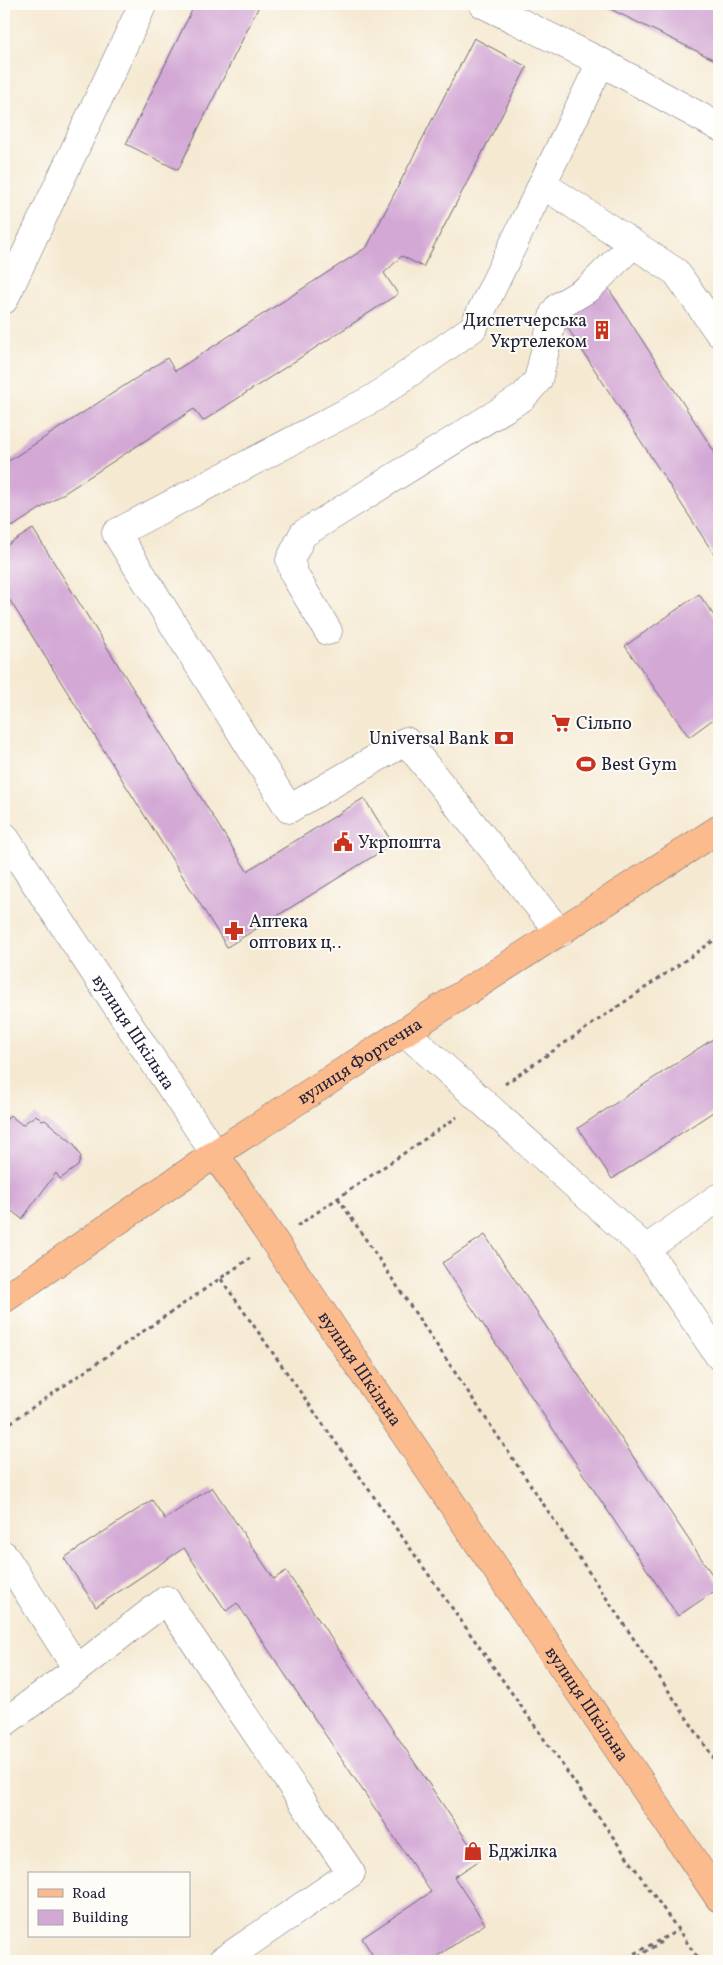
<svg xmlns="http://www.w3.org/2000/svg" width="723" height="1965" font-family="Vollkorn,serif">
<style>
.building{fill:#d3a8d5}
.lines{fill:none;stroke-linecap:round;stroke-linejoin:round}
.minor-casing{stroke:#6c6870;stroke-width:29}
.major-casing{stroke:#6c6870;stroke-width:29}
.path{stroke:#6c6870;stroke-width:3;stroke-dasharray:4 4;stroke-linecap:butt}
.minor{stroke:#fff;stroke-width:28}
.major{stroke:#fbbb8d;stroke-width:28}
.labels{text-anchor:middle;stroke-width:4;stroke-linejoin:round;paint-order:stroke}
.poi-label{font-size:18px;fill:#22223b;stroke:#fdfcf7;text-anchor:start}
.street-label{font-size:18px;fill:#22223b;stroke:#fdfcf7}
</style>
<rect width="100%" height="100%" fill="#fdfcf7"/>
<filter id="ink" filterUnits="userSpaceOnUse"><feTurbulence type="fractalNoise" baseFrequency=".02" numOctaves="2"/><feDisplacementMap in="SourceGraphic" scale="10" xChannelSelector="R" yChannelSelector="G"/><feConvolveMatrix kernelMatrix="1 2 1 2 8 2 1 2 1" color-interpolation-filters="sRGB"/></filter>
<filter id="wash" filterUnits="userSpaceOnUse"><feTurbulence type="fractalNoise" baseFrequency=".0096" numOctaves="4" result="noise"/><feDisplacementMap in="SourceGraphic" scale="20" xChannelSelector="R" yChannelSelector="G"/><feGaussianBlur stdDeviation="1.12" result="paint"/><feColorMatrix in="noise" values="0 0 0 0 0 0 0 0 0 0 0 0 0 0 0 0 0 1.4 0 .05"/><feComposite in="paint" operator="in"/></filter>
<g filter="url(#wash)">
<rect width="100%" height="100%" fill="#f5e9d2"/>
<g id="blocks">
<g class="building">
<path d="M195,4h65l-82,166 -52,-26z"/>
<path d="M600,4h119v58z"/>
<path d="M474,38l53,29 -104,200 -21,-11 -18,17 14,21 -195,127 -9,-12 -182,118 -8,-13v-50l163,-106 8,13 192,-124z"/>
<path d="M607,286l112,173v103l-159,-246z"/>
<path d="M33,529l214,342 117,-73 29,46 -166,103 -223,-356v-44z"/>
<path d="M699,594l20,29v92l-30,22 -64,-91z"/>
<path d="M719,1035v73l-107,71 -34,-51z"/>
<path d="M10,1115l12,10 14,-10 6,6 3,-1 29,24 7,13 -3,9 -18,13 -4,-6 -34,46 -18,-14v-82z"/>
<path d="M485,1235l234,350v3l-41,28 -236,-353z"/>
<path d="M212,1487l62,92 12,-8 194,289 -26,17 31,47 -55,37h-69l11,-7 -10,-16 69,-46 -194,-289 -11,8 -42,-63 -88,59 -32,-49 88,-58 13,19z"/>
</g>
</g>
</g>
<g filter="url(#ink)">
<use href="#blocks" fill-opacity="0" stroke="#6c6870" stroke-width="1"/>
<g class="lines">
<g class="minor-casing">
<g id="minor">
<path d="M483,4l118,58 118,65"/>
<path d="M542,184l134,88 43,61"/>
<path d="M4,300l139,-296"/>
<path d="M328,631l-33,-55 -5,-16 13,-26 220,-137 15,-17 16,-67 5,-7 30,-18 44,-44"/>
<path id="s1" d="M4,836l211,318"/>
<path d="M560,933l-154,-192 -117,68 -173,-276 258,-135 99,-70 128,-266"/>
<path d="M405,1032l241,217 73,107"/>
<path d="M646,1249l73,-52"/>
<path d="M4,1555l73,114 89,-69 185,273 -129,88"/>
<path d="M4,1723l73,-54"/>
</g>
</g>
<g class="major-casing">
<g id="major">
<path id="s2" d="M215,1154l504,744"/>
<path id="s3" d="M4,1299l211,-145 504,-325"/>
</g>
</g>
<g class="path">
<path d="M505,1084l214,-147"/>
<path d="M338,1198l381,568"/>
<path d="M297,1226l160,-109"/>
<path d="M221,1279l479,682"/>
<path d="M4,1427l246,-169"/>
<path d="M620,1961l59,-31"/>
<path d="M631,1961l30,-19"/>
</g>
<use href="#minor" class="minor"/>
<use href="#major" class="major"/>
</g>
</g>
<defs>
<g id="building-bare" transform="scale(1.5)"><path d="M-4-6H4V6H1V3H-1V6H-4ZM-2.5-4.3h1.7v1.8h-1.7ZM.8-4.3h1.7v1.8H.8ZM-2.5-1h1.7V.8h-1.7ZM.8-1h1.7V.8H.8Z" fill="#c8321e" stroke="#fdfcf7" stroke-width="2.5" paint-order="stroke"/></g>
<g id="supermarket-bare" transform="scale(1.5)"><path d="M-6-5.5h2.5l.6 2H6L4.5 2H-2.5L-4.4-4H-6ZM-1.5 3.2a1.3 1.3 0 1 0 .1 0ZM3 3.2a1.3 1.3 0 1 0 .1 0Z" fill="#c8321e" stroke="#fdfcf7" stroke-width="2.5" paint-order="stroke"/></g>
<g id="bank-bare" transform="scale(1.5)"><path d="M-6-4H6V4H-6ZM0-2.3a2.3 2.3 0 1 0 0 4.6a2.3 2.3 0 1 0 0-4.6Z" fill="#c8321e" stroke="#fdfcf7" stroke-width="2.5" paint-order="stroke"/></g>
<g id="stadium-bare" transform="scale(1.5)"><path d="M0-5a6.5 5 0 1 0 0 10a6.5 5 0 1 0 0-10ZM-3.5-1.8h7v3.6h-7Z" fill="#c8321e" stroke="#fdfcf7" stroke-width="2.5" paint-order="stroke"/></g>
<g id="civic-bare" transform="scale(1.5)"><path d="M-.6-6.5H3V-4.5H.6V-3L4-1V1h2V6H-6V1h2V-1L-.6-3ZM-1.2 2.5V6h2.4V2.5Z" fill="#c8321e" stroke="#fdfcf7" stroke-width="2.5" paint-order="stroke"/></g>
<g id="pharmacy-bare" transform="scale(1.5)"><path d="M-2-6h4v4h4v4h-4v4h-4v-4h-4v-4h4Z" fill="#c8321e" stroke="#fdfcf7" stroke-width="2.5" paint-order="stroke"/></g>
<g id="shop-bare" transform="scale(1.5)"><path d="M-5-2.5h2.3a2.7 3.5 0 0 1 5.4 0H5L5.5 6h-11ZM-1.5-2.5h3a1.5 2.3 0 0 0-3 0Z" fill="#c8321e" stroke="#fdfcf7" stroke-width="2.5" paint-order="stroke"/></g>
</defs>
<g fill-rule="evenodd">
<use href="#building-bare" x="602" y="330"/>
<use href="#supermarket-bare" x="561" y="723"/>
<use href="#bank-bare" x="504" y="738"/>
<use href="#stadium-bare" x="586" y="764"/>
<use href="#civic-bare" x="343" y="842"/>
<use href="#pharmacy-bare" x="234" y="931"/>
<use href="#shop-bare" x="473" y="1851"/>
</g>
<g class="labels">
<g class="poi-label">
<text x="587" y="326" text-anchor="end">Диспетчерська<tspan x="587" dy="21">Укртелеком</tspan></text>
<text x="576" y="729">Сільпо</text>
<text x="489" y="744" text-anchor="end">Universal Bank</text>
<text x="601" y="770">Best Gym</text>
<text x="358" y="848">Укрпошта</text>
<text x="249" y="927">Аптека<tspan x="249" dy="21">оптових ц‥</tspan></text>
<text x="488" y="1857">Бджілка</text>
</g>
<g class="street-label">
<text dy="6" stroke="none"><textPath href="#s1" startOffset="235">вулиця Шкільна</textPath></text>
<text dy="6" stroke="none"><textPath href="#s3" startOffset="428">вулиця Фортечна</textPath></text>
<text dy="6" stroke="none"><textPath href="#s2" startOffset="259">вулиця Шкільна</textPath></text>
<text dy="6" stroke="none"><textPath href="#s2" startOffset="664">вулиця Шкільна</textPath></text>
</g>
</g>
<rect width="723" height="1965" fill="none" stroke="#fdfcf7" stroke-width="20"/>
<rect x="28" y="1872" width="162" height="65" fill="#fdfcf7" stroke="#a5a5ac"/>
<rect x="38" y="1889" width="25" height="8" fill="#fbbb8d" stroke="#a5a5ac"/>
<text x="72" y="1898" font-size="15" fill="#22223b">Road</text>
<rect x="38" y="1910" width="25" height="15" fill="#d3a8d5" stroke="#a5a5ac"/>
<text x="72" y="1922" font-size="15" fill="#22223b">Building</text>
</svg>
